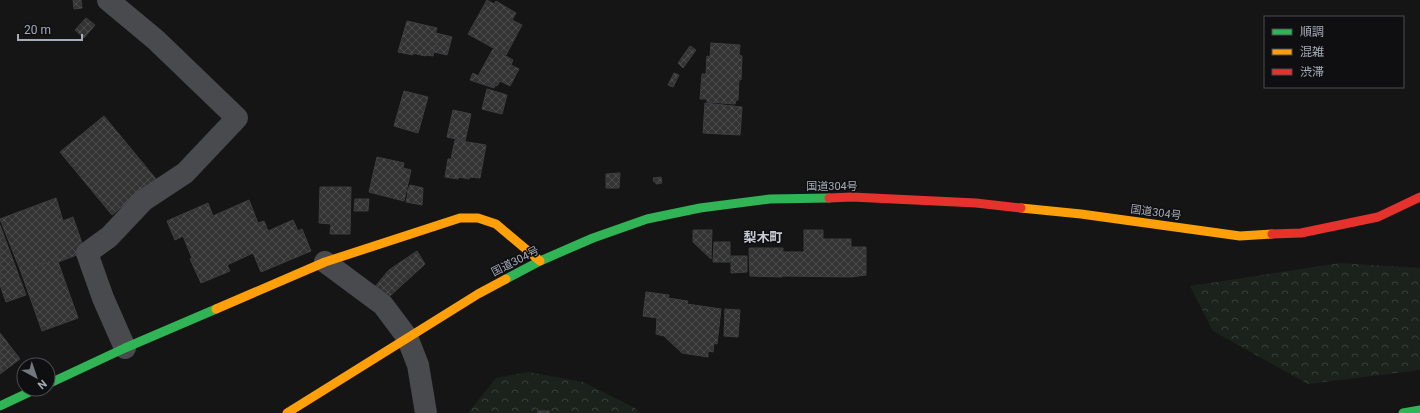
<svg xmlns="http://www.w3.org/2000/svg" width="1420" height="413" font-family="Roboto,'Noto Sans JP',sans-serif">
<style>
.forest{fill:url(#forest-crowns)}
.building{fill:url(#building-cross-hatch);stroke:#3d3e41}
.lines{fill:none;stroke-linecap:round;stroke-linejoin:round}
.street{stroke:#494a4e;stroke-width:22}
.fast{stroke:#30b455;stroke-width:9}
.slow{stroke:#ff9f0a;stroke-width:9}
.jam{stroke:#e5322d;stroke-width:9}
.labels{text-anchor:middle;stroke-width:3;stroke-linejoin:round;paint-order:stroke}
.street-label{font-size:11px;fill:#a5abb7;stroke:#0f0f11}
.quarter-label{font-size:13px;font-weight:bold;fill:#c6cad3;stroke:#0f0f11}
</style>
<defs>
<pattern id="forest-crowns" width="20" height="18" patternUnits="userSpaceOnUse"><rect width="20" height="18" fill="#1b221c"/><path d="M2 6a3 3 0 1 1 6 0M12 15a3 3 0 1 1 6 0" fill="none" stroke="#393f3b"/></pattern>
<pattern id="building-cross-hatch" width="8" height="8" patternUnits="userSpaceOnUse"><rect width="8" height="8" fill="#333334"/><path d="M0 0l8 8M0 8l8-8" fill="none" stroke="#4e4e4f"/></pattern>
</defs>
<rect width="100%" height="100%" fill="#151515"/>
<g class="forest">
<path d="M1340,263l80,5v102l-112,14 -95,-53 -23,-45z"/>
<path d="M528,372l55,10 52,26 5,5h-172l28,-35z"/>
</g>
<g class="building">
<path d="M73,0h8l1,8 -8,1z"/>
<path d="M487,0l7,4 2,-3 20,12 -4,7 10,5 -16,30 -38,-21z"/>
<path d="M86,18l9,7 -11,13 -9,-8z"/>
<path d="M407,21l30,7 -3,9 3,1 -4,18 -7,-1 -1,1 -12,-3v2l-15,-3z"/>
<path d="M436,33l16,4 -5,18 -13,-3 3,-14 -3,-1z"/>
<path d="M711,43l29,2 -1,10 3,1 -1,24 -2,-1 -1,21h-2l-1,4 -28,-2v-3h-7l2,-25h4l1,-18 3,1z"/>
<path d="M690,46l6,4 -13,18 -5,-5z"/>
<path d="M493,49l20,11 -2,5 8,4 -9,17 -10,-5 -3,5 -19,-10z"/>
<path d="M473,73l22,13 -1,2 -24,-8z"/>
<path d="M674,73l5,2 -6,12 -5,-2z"/>
<path d="M487,89l20,6 -5,19 -20,-5z"/>
<path d="M404,91l24,6 -10,36 -24,-7z"/>
<path d="M705,103l37,4 -2,28 -37,-2z"/>
<path d="M453,110l18,4 -6,27 -18,-4z"/>
<path d="M104,116l52,63 -44,36 -52,-63z"/>
<path d="M455,140l31,5 -6,33 -10,-1 -1,2 -10,-2 -1,2 -13,-2 3,-18h3z"/>
<path d="M377,157l27,6 -1,5 8,2 -7,31 -35,-9z"/>
<path d="M620,173l-1,15h-13v-14z"/>
<path d="M661,177l1,6 -6,1v-2h-2l-1,-4z"/>
<path d="M410,185l13,3 -1,17 -16,-3 2,-9 -1,-1z"/>
<path d="M320,187h31l-1,47h-20l1,-10 -12,-1z"/>
<path d="M56,198l7,23 10,-4 12,35 -27,10 -1,-3 -36,13 -21,-53z"/>
<path d="M355,199h14l-1,12h-14z"/>
<path d="M249,200l9,23 6,-2 4,10 25,-11 5,11 4,-2 9,22 -50,21 -8,-19 -26,12 3,6 -29,12 -11,-24 2,-1 -9,-22 -8,4 -8,-19 41,-18 5,13z"/>
<path d="M0,225l26,70 -20,7 -6,-17v-6h1l-1,-3z"/>
<path d="M693,230h19l-1,29 -18,-17z"/>
<path d="M804,230h19v9h28v8h15v28l-15,2 -69,-1 1,-24h21z"/>
<path d="M714,242h16v20h-17z"/>
<path d="M749,248h34l-1,29 -32,-1z"/>
<path d="M417,251l8,13 -46,42 -12,-10 22,-26z"/>
<path d="M731,256h16v16l-16,1z"/>
<path d="M57,259l21,59 -36,13 -21,-59z"/>
<path d="M646,292l23,3 -1,3 20,3 -1,3 34,5 -4,35 -3,-1 -1,9 -5,-1v6l-26,-4 -18,-17 -8,-2 1,-16 -14,-2z"/>
<path d="M725,309l15,1 -2,27 -14,-1z"/>
<path d="M0,333l20,26 -20,15z"/>
<rect x="538" y="411" width="11" height="2"/>
</g>
<g class="lines">
<g class="street">
<path d="M108,0l48,40 81,78 -52,55 -41,27 -35,37 -22,16 16,45 22,50"/>
<path d="M325,262l58,43 24,32 11,28 8,48"/>
</g>
<g class="fast">
<path d="M506,279l34,-18 53,-23 54,-19 53,-11 70,-9 59,-1"/>
<path d="M48,384l77,-36 91,-39"/>
<path d="M0,406l36,-17"/>
<path d="M1403,413l17,-3"/>
</g>
<g class="slow">
<path d="M1021,208l60,6 159,22 32,-2"/>
<path d="M216,309l109,-47 135,-44h18l18,6 44,37"/>
<path d="M287,413l191,-119 28,-15"/>
</g>
<g class="jam">
<path d="M829,198l23,-1 124,6 45,5"/>
<path d="M1272,234l29,-1 77,-16 42,-20"/>
</g>
</g>
<g class="labels">
<g class="street-label">
<text x="832" y="190">国道304号</text>
<text transform="translate(1156 212) rotate(8)" y="4">国道304号</text>
<text transform="translate(515 261) rotate(-27)" y="4">国道304号</text>
</g>
<g class="quarter-label">
<text x="763" y="242">梨木町</text>
</g>
</g>
<rect x="1264" y="16" width="140" height="72" fill="#0f0f11" stroke="#4b4d53"/>
<rect x="1272" y="29" width="20" height="6" fill="#30b455" stroke="#4b4d53"/>
<text x="1300" y="36" font-size="12" fill="#a5abb7">順調</text>
<rect x="1272" y="49" width="20" height="6" fill="#ff9f0a" stroke="#4b4d53"/>
<text x="1300" y="56" font-size="12" fill="#a5abb7">混雑</text>
<rect x="1272" y="69" width="20" height="6" fill="#e5322d" stroke="#4b4d53"/>
<text x="1300" y="76" font-size="12" fill="#a5abb7">渋滞</text>
<g transform="translate(36 377) rotate(140)"><circle r="19" fill="#0f0f11" stroke="#4b4d53"/>
<path d="M0-3L7 15L0 10L-7 15Z" fill="#73767e"/>
<text y="-6" font-size="11" font-weight="bold" text-anchor="middle" fill="#a5abb7">N</text>
</g>
<path d="M18 34v6h64v-6" fill="none" stroke="#a5abb7" stroke-width="2"/>
<text x="24" y="34" font-size="12" fill="#a5abb7" stroke="#0f0f11" stroke-width="3" paint-order="stroke">20 m</text>
</svg>
